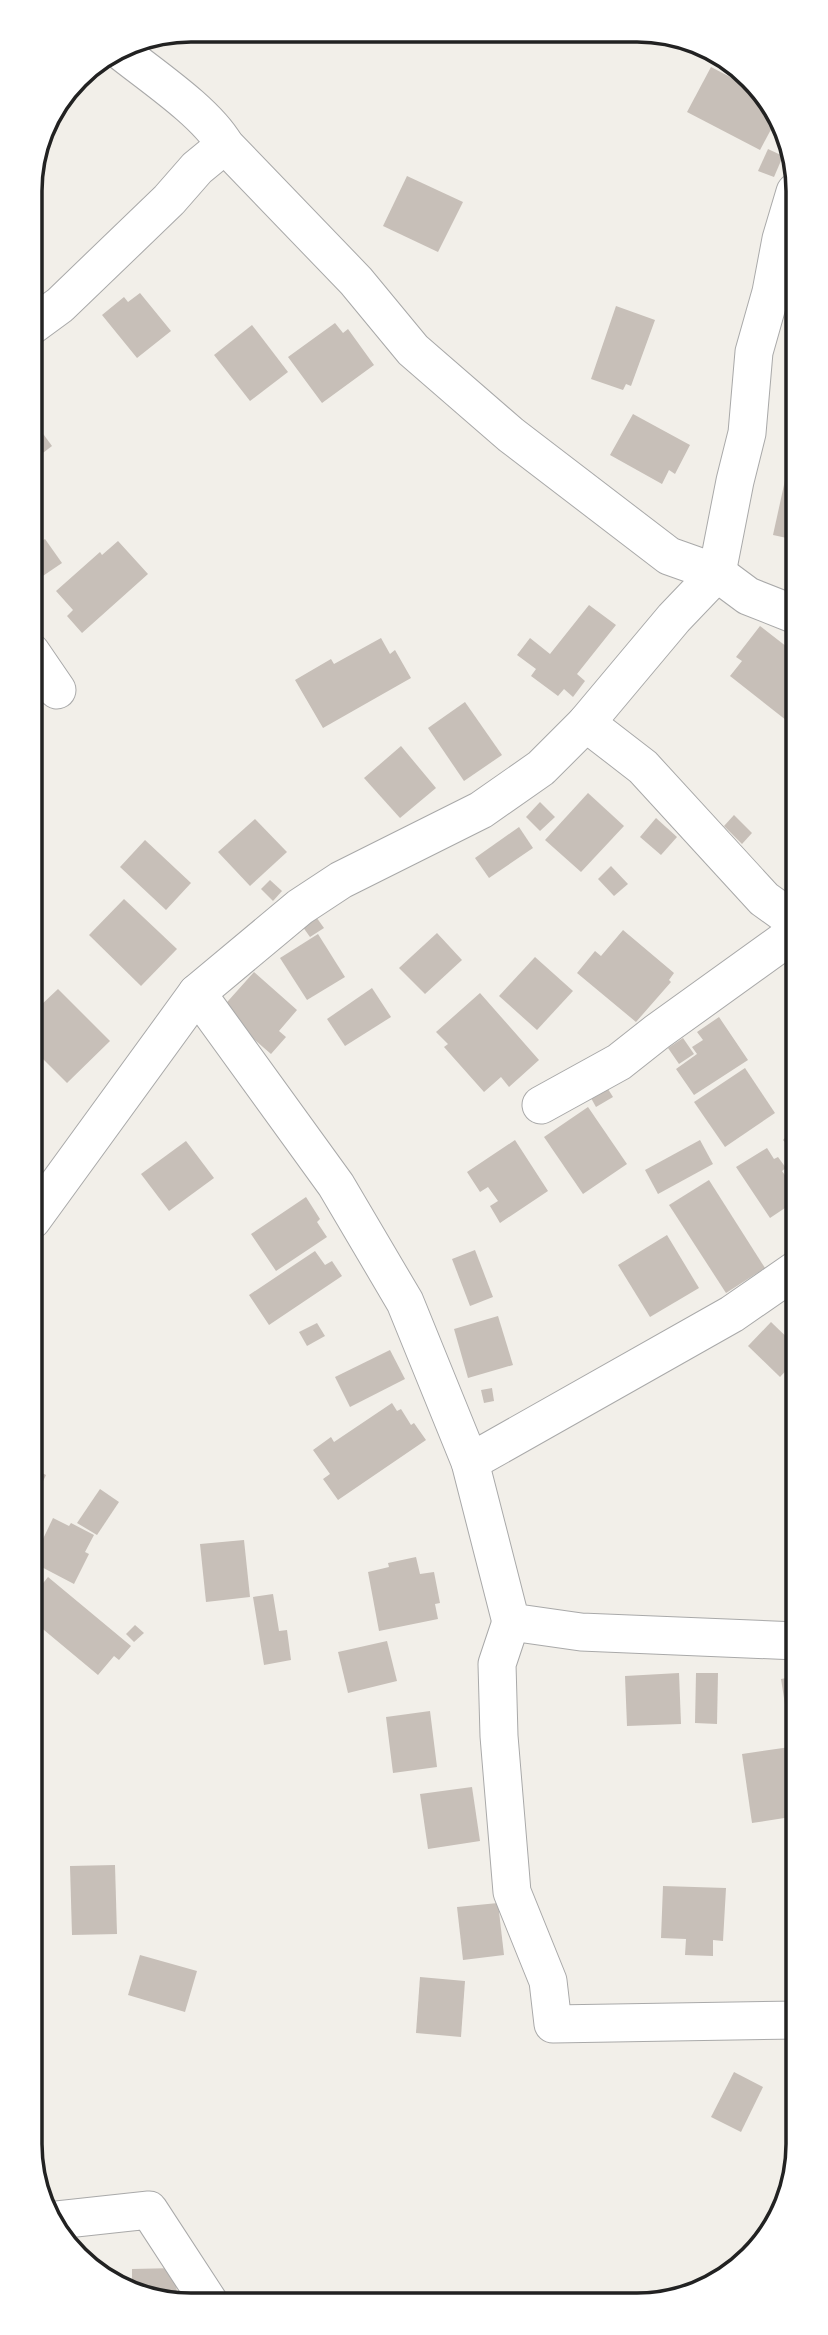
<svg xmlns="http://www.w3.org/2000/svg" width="828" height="2335" font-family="'Fira Sans',sans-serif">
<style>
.building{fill:#c7bfb8}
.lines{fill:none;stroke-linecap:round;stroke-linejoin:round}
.minor-casing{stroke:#a9a9a9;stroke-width:39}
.minor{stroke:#fff;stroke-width:37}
.rim{fill:none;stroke:#222;stroke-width:3.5}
</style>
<rect width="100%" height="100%" fill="#f2efe9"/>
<g class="building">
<path d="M711,67l48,25 16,30 -15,28 -73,-38z"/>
<path d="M768,149l15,7 -9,21 -16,-6z"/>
<path d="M407,176l56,26 -25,50 -55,-26z"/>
<path d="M140,293l31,38 -34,27 -35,-43 22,-18 4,5z"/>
<path d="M616,306l39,14 -24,66 -5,-2 -3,6 -32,-11z"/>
<path d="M335,323l8,10 5,-4 26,36 -52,38 -34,-46z"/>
<path d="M252,325l36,47 -38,29 -36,-46z"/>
<path d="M633,414l57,31 -15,29 -6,-4 -7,14 -52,-29z"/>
<path d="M30,416l22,30 -21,16z"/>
<path d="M789,462l7,1v77l-23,-5z"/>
<path d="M45,539l17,24 -31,21v-35z"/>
<path d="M118,541l30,33 -66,59 -15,-17 6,-6 -17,-19 44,-39 2,3z"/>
<path d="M589,605l27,20 -39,49 8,7 -12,16 -9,-8 -6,7 -27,-20 5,-7 -19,-14 13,-17 20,16z"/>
<path d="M760,626l36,28v65l-5,5 -61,-48 12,-15 -6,-4z"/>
<path d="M381,638l9,16 5,-4 16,28 -88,50 -28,-48 36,-21 3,5z"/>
<path d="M465,702l37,53 -38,26 -36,-53z"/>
<path d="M401,746l35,42 -36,30 -36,-40z"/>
<path d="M588,793l36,33 -43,46 -36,-32z"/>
<path d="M540,802l15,15 -15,14 -14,-14z"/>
<path d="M734,815l18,18 -10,11 -18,-18z"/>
<path d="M656,818l21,19 -16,18 -21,-18z"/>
<path d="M255,819l32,33 -37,34 -32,-34z"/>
<path d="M519,827l14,21 -44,30 -14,-20z"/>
<path d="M145,840l46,43 -25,27 -46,-43z"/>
<path d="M611,866l17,18 -14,12 -16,-17z"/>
<path d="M270,880l12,11 -9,10 -12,-12z"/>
<path d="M124,899l53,50 -36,37 -52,-51z"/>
<path d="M314,914l10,14 -14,9 -10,-14z"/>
<path d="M623,930l51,43 -5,7 2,2 -35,40 -59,-49 18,-22 6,5z"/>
<path d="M437,933l25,27 -37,34 -26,-26z"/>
<path d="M318,934l27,43 -38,23 -27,-42z"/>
<path d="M535,957l38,34 -36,39 -38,-34z"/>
<path d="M254,972l43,38 -18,21 7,6 -15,17 -51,-44z"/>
<path d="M372,988l19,29 -46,29 -18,-27z"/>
<path d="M58,989l52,52 -43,42 -36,-36v-50l9,9z"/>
<path d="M480,993l59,67 -30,27 -8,-10 -17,15 -40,-45 4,-3 -12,-12z"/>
<path d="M719,1017l29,43 -54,35 -18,-26 21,-15 -5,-7 11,-7 -6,-8z"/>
<path d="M683,1038l11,16 -15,10 -11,-16z"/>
<path d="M745,1068l30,45 -50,34 -31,-45z"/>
<path d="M603,1081l10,16 -17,10 -9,-16z"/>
<path d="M588,1107l39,57 -44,30 -39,-57z"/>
<path d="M796,1126v28l-13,-14z"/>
<path d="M515,1140l33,51 -48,32 -10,-17 8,-5 -10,-14 -8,5 -13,-20z"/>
<path d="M700,1140l13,24 -55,30 -13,-24z"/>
<path d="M186,1141l28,37 -45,33 -28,-37z"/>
<path d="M767,1148l7,11 4,-2 8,11 -4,3 15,22v7l-27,18 -34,-51z"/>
<path d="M709,1180l56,88 -39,25 -57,-88z"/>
<path d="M306,1197l14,22 -3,3 10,15 -51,34 -25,-37z"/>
<path d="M667,1235l32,53 -49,29 -32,-52z"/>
<path d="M475,1250l18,47 -23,9 -18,-47z"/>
<path d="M315,1251l10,14 7,-4 10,15 -73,49 -20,-30z"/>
<path d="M498,1316l15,49 -45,13 -14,-49z"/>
<path d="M771,1322l26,25v12l-17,18 -32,-31z"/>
<path d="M317,1323l8,13 -18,10 -8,-14z"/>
<path d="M390,1350l15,29 -55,28 -15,-30z"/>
<path d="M492,1388l2,13 -10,2 -3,-13z"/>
<path d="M392,1403l5,8 4,-2 10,16 3,-2 12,17 -88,60 -15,-21 7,-5 -17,-24 18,-13 3,5z"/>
<path d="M32,1468l14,7 -14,29z"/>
<path d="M100,1489l19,13 -22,33 -20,-12z"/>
<path d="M53,1518l16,8 2,-3 23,12 -9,17 4,2 -15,30 -42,-22z"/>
<path d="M244,1540l6,57 -44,5 -6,-58z"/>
<path d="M416,1557l4,17 14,-2 6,31 -5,1 3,15 -59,12 -11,-59 21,-5 -1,-4z"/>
<path d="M48,1577l83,69 -12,14 -5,-4 -16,19 -66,-55v-23z"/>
<path d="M273,1594l6,37 8,-1 4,30 -27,5 -11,-68z"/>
<path d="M135,1625l9,8 -10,9 -8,-8z"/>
<path d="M387,1641l10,40 -49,12 -10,-41z"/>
<path d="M679,1673l2,51 -54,2 -2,-50z"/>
<path d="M696,1673h22l-1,51 -22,-1z"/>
<path d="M797,1676v53l-8,1 -8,-51z"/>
<path d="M430,1711l7,56 -44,6 -7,-56z"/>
<path d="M797,1746v70l-45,7 -10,-69z"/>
<path d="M472,1787l8,54 -52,8 -8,-55z"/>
<path d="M115,1865l2,69 -45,1 -2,-69z"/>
<path d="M663,1886l63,2 -3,53 -10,-1v16l-28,-1 1,-16 -25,-1z"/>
<path d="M498,1903l6,52 -41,5 -6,-53z"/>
<path d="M140,1955l57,16 -12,41 -57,-17z"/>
<path d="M420,1977l45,4 -4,56 -45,-4z"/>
<path d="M734,2072l29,15 -22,45 -30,-15z"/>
<path d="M176,2268l1,34h-17l-28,-15v-18z"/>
</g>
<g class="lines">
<g class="minor-casing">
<g id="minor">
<path d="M118,49c32,26 87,62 107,96l131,136 57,69 98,85 158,121 48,17 31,23 48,19"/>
<path d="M30,327l30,-22 109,-105 28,-32 28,-23"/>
<path d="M31,652l26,38"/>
<path d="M586,723l57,44 121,132 32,23"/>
<path d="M197,993l139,192 69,117 65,160 41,160 70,10 216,9"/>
<path d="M541,1105l78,-43 38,-30 139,-100"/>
<path d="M32,1220l165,-227 103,-86 41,-27 140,-70 60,-42 45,-45 88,-105 43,-45 18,-92 12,-48 7,-81 17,-60 10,-53 14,-47"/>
<path d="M470,1462l262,-148 65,-45"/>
<path d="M511,1622l-14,42 2,72 13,156 36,89 5,43 245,-4"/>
<path d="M57,2220l92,-10 60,92"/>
</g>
</g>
<use href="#minor" class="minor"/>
</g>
<path d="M0 0H828V2335H0ZM191 42H637A149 149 0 0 1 786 191V2144A149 149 0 0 1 637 2293H191A149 149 0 0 1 42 2144V191A149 149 0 0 1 191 42Z" fill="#fff" fill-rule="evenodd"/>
<path class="rim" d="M191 42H637A149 149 0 0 1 786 191V2144A149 149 0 0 1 637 2293H191A149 149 0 0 1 42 2144V191A149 149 0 0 1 191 42Z"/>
</svg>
